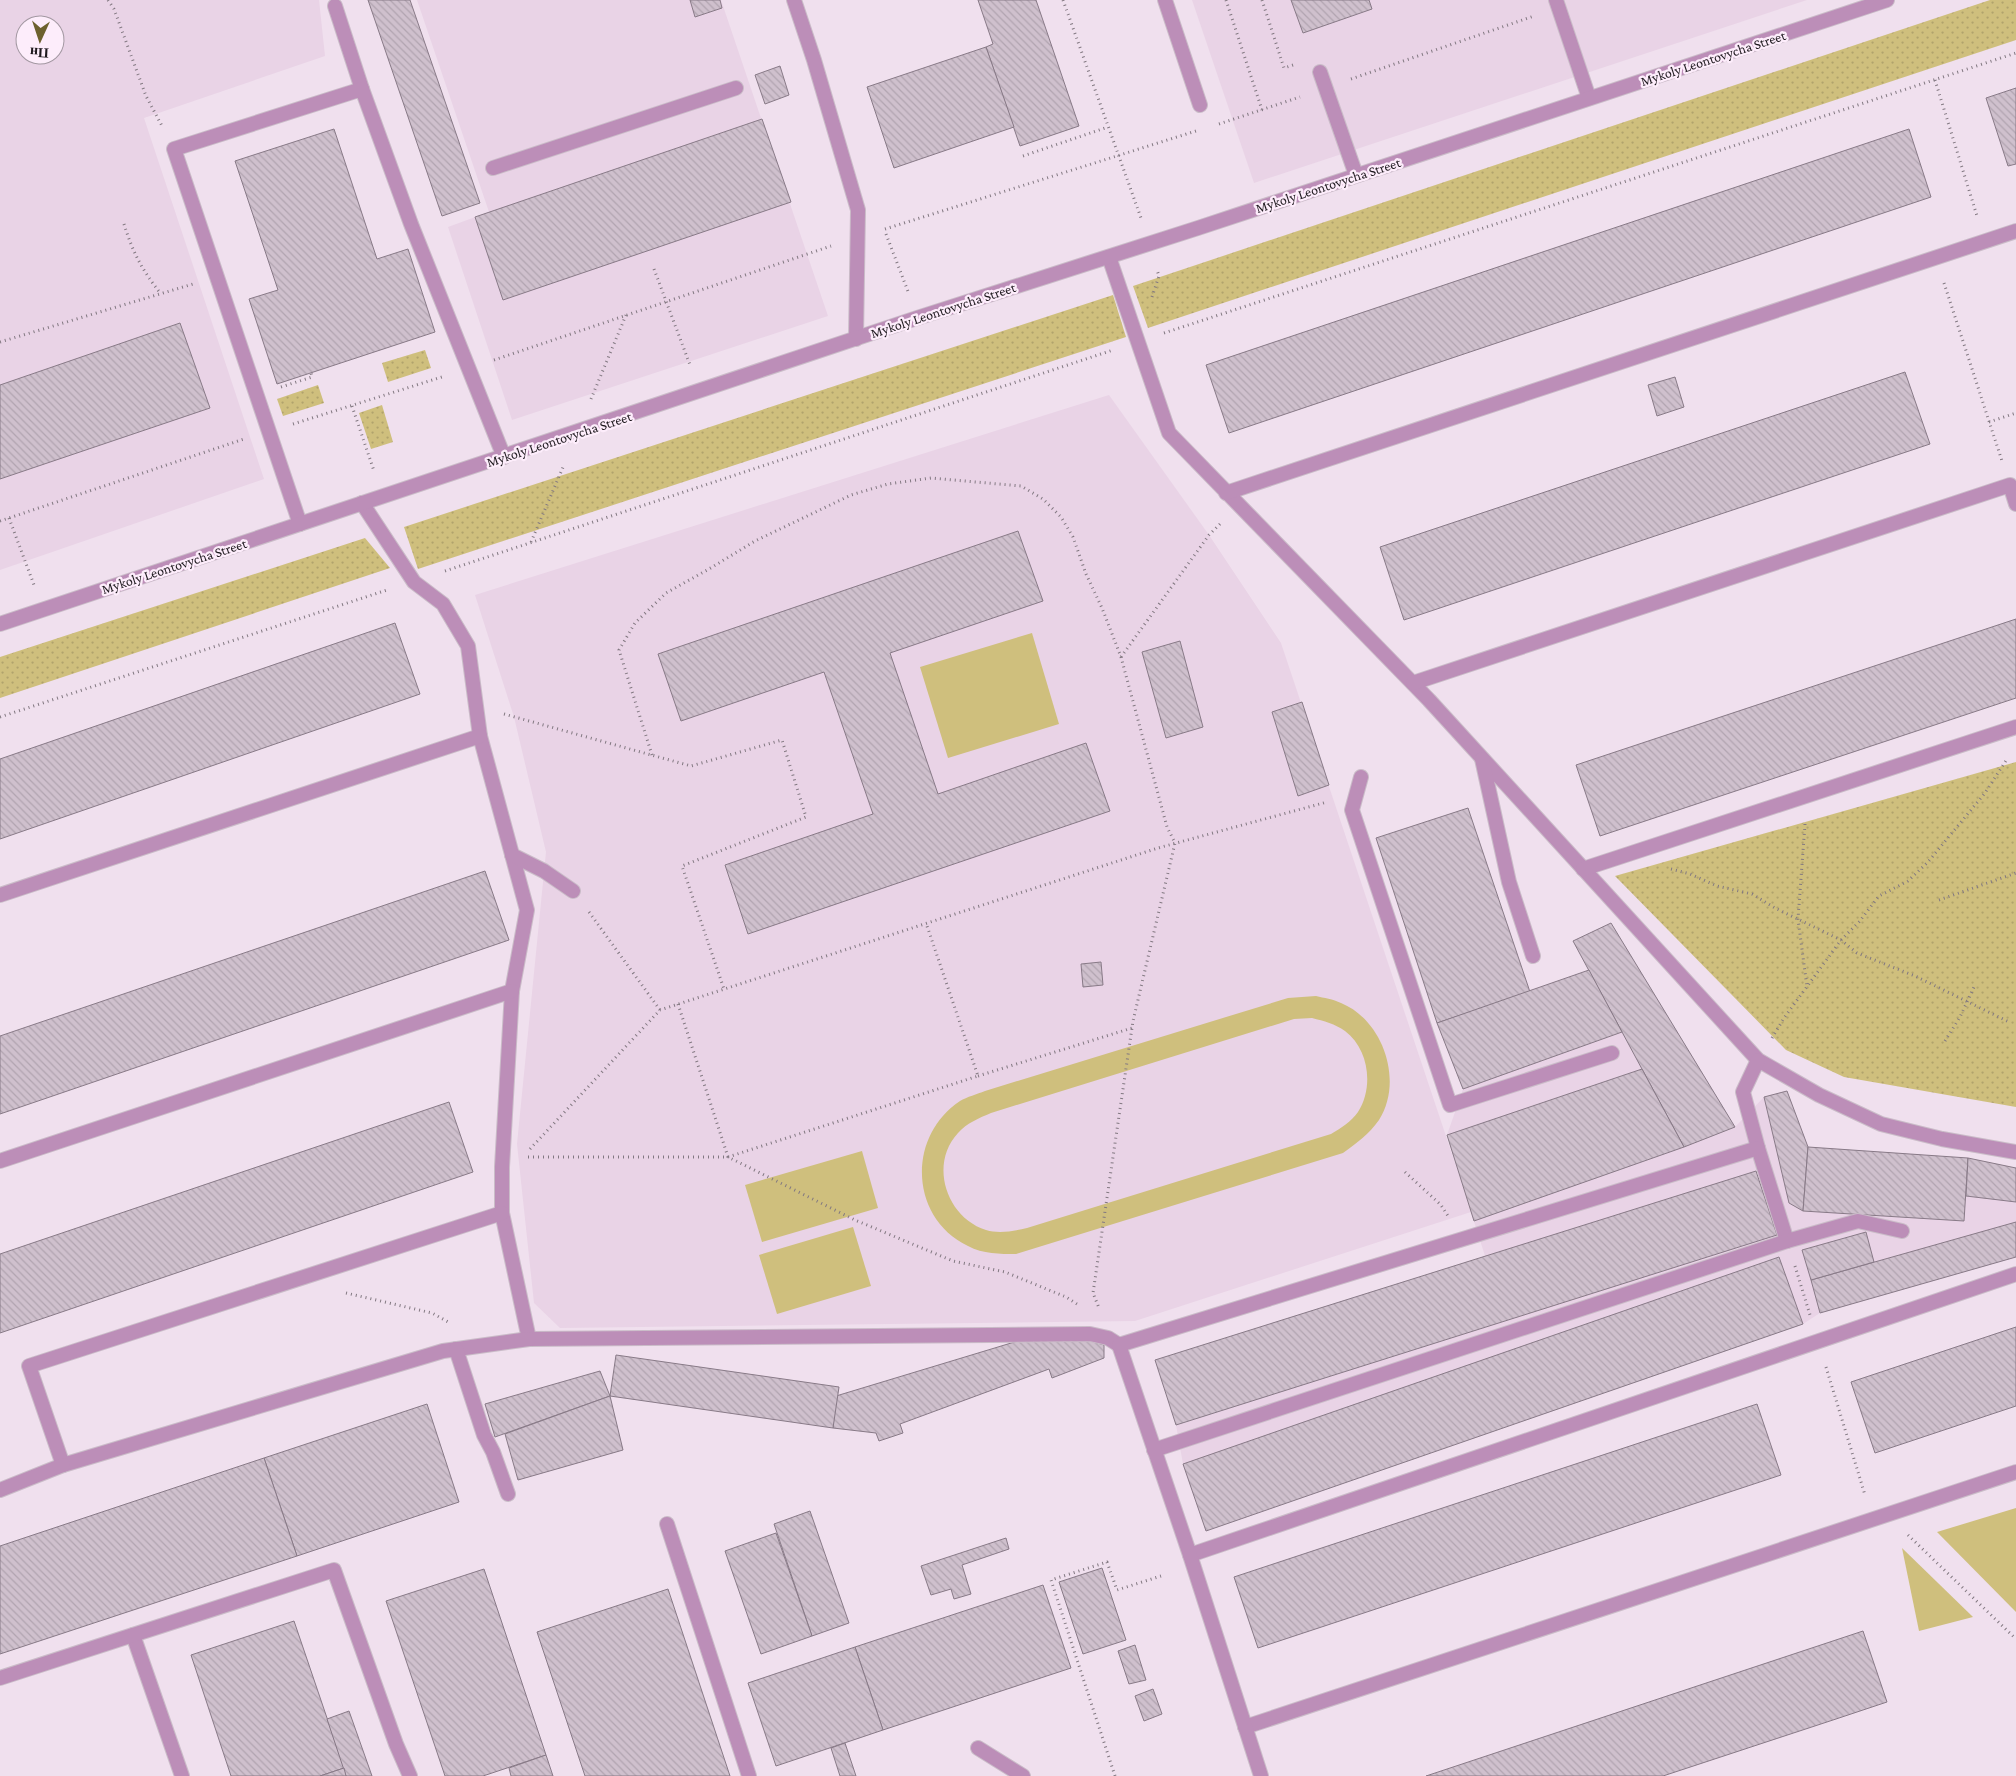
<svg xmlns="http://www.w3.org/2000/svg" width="2016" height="1776" font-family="'Crimson Pro',serif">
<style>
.built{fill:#e9d3e6;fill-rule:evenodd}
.grass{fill:url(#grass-dots)}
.green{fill:#cfbf7d;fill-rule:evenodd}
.building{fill:url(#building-back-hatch);stroke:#887a87}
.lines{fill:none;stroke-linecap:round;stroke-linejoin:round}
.service-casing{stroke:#cabcc8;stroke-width:16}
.tertiary-casing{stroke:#cabcc8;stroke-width:16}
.path{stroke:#827881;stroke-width:3;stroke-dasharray:1 4;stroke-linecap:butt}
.service{stroke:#bc8eb8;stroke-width:14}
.tertiary{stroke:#bc8eb8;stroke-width:14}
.labels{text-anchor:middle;stroke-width:4.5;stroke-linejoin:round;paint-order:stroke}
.street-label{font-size:14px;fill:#1d181d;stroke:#fdedfb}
</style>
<defs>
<pattern id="grass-dots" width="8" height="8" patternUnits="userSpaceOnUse" patternTransform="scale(1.25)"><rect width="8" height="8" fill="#cfbf7d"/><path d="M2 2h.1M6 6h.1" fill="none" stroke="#b1a36c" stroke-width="1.8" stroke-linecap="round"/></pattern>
<pattern id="building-back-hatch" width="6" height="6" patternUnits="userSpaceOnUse" patternTransform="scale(1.25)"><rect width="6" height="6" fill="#cfc0cd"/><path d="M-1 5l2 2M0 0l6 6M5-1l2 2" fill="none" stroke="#b1a4b0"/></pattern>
</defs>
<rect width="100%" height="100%" fill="#f0e0ee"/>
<g class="built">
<path d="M0,0h319l6,56 -181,62 120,361 -264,91zM25,25h30v30h-30z"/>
<path d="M417,0h304l107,316 -316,104 -64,-193 41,-15z"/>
<path d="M1192,0h615l-553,183z"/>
<path d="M1109,395l100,140 72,108 175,523 -9,-31 16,-46 -26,-66 152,-53 -16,-29 38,-18 124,204 29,-30 23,-6 21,56 160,11 48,10v89l-196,56 -17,11 -597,207 -23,-67 -7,-39 309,-169 -14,-44 -336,109 -575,7 -26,-25 -17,-159 29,-292 -32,-135 -39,-122z"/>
</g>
<g class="grass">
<path d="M1990,0h26v40l-868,288 -15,-42z"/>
<path d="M1113,295l13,42 -708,232 -14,-42z"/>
<path d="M425,350l6,18 -43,14 -6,-19z"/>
<path d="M318,385l6,18 -41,13 -6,-17z"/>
<path d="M382,405l11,37 -22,7 -12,-36z"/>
<path d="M365,538l25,30 -390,130v-41z"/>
<path d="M2016,762v345l-172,-30 -58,-27 -171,-174z"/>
</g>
<g class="green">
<path d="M1032,633l27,91 -111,34 -28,-91z"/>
<path d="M1316,996c8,2 17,3 25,7 42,17 63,78 38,117 -10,14 -22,23 -36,33l-327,101c-16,0 -33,0 -48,-8 -59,-28 -61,-110 -8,-145 7,-4 17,-7 25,-10l303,-93zM1312,1018c12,3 23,6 33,13 24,18 29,56 13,81 -7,10 -17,16 -27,22l-304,94c-13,3 -28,6 -41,2 -40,-13 -57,-66 -28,-97 9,-10 21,-15 33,-20l303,-94z"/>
<path d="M862,1151l16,57 -116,34 -17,-57z"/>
<path d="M853,1227l18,59 -94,28 -18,-59z"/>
<path d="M2016,1508v104l-79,-80z"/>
<path d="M1902,1548l71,69 -54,14z"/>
</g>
<g class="building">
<path d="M368,0h42l70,203 -38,13z"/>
<path d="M690,0h30l2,8 -27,9z"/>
<path d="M978,0h58l43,126 -59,20 -34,-99 7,-3z"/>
<path d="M1291,0h78l3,9 -69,24z"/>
<path d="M986,47l28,80 -120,41 -27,-81z"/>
<path d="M780,66l9,29 -24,9 -10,-29z"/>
<path d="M2016,88v76l-8,2 -22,-68z"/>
<path d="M762,119l29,83 -288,98 -28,-83z"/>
<path d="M334,129l43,130 31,-10 27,83 -158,52 -28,-85 29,-9 -43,-129z"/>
<path d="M1909,129l22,68 -702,236 -23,-68z"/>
<path d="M180,323l30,85 -210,71v-94z"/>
<path d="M1905,372l25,72 -526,176 -24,-73z"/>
<path d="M1675,377l9,30 -27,9 -9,-31z"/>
<path d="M1018,531l25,70 -153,52 48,141 148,-51 24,68 -362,123 -23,-69 148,-51 -49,-142 -143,49 -23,-67z"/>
<path d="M2016,619v79l-416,138 -24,-71z"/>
<path d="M395,623l25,71 -420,145v-80z"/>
<path d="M1180,641l23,86 -37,11 -24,-86z"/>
<path d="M1302,702l27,83 -31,11 -26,-84z"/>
<path d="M1468,808l62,184 -93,31 -61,-185z"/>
<path d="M485,871l24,69 -509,174v-78z"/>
<path d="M1611,923l124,204 -51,20 -111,-206z"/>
<path d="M1101,962l2,23 -20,2 -2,-23z"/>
<path d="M1589,970l33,62 -159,57 -26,-66z"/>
<path d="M1642,1069l42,78 -210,74 -27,-86z"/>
<path d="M1787,1091l21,56 -5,64 -14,-8 -25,-106z"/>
<path d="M449,1102l24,70 -473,161v-79z"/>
<path d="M1808,1147l160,11 -4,63 -161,-10z"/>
<path d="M1968,1158l48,10v34l-50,-6z"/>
<path d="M1756,1171l21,64 -601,190 -21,-65z"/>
<path d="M2016,1222v35l-196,56 -9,-33z"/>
<path d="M1866,1232l8,30 -63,18 -9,-30z"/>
<path d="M1779,1257l24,67 -597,207 -23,-67z"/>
<path d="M2016,1327v79l-141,47 -24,-71z"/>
<path d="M1031,1337l53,2 20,6v13l-52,20 -3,-9 -149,55 3,9 -24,8 -3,-8 -43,-5 3,-32z"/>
<path d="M616,1355l223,32 -6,41 -223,-32z"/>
<path d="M600,1371l10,25 -115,41 -10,-33z"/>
<path d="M610,1396l13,54 -105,30 -13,-46z"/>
<path d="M427,1404l32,98 -162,54 -33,-98z"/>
<path d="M1757,1404l24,71 -523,173 -24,-71z"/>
<path d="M264,1458l33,98 -297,98v-108z"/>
<path d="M810,1511l39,112 -37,13 -38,-112z"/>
<path d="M776,1533l36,103 -51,18 -36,-103z"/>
<path d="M1006,1538l3,11 -47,16 9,29 -17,5 -3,-10 -20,6 -10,-29z"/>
<path d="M1102,1568l24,72 -43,14 -24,-72z"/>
<path d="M484,1569l62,186 -63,21h-38l-59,-175z"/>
<path d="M1043,1585l28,83 -188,62 -28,-83z"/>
<path d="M668,1589l62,187h-145l-48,-144z"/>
<path d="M294,1621l50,147 -24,8h-89l-40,-121z"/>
<path d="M1863,1631l24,71 -51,17 -173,57h-237z"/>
<path d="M1135,1645l11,35 -17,4 -11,-33z"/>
<path d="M855,1647l28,83 -107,36 -28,-83z"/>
<path d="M1153,1689l9,25 -18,7 -9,-25z"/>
<path d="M349,1711l23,65h-26l-19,-57z"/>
<path d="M845,1743l11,33h-16l-9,-28z"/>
<path d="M546,1755l7,21h-42l-2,-8z"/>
<path d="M344,1768l2,8h-26z"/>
</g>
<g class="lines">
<g class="service-casing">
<g id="service">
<path d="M794,0l20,60 44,150 -2,129"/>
<path d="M1165,0l35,105"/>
<path d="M1556,0l33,98"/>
<path d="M335,6l27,83"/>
<path d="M1320,72l36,103"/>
<path d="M493,168l243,-80"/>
<path d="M1109,257l60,176 260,267 329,360 61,35 62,29 61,15 74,13"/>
<path d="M1226,493l790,-262"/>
<path d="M362,503l52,79 29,22 25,42 12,90 47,174 -15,81 -10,176v46l27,126 561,-5 18,4 11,7"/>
<path d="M300,524l-126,-375 188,-60 49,135 93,233"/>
<path d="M1413,683l597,-198 6,19"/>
<path d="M1482,759l27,123 24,74"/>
<path d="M1361,777l-9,33 98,295 162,-52"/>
<path d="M512,855l32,16 29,20"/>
<path d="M1583,869l433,-142"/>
<path d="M0,895l480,-159"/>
<path d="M1758,1060l-15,32 15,56 29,93"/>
<path d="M0,1161l512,-170"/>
<path d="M502,1213l-473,153 34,99 380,-114 86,-12"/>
<path d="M456,1349l28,86 9,17 15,42"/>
<path d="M1154,1450l633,-209 71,-20 44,10"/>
<path d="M0,1490l63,-25"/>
<path d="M667,1524l82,252"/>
<path d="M1190,1555l826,-281"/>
<path d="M133,1635l49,141"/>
<path d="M0,1678l334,-108 62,174 14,32"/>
<path d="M1245,1727l771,-255"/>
<path d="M978,1748l45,28"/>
<path d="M1261,1776l-71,-221 -71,-210 639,-197"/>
</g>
</g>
<g class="tertiary-casing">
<path id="tertiary" d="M0,624l917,-306 281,-90 689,-228"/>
</g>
<g class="path">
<path d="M108,0l6,9 32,87 16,30"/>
<path d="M1063,0l78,218"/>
<path d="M1226,0l36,110"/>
<path d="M1262,0l22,68 12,-4"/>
<path d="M1351,79l183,-63"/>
<path d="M1935,80l42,136"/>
<path d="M1219,124l81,-27"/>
<path d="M1023,156l85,-29"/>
<path d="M124,224c9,29 18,46 37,70"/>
<path d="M885,229l311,-98"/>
<path d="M886,234l23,60"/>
<path d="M654,269l36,96"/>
<path d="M1944,283l58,178"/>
<path d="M1152,297l7,-21 -2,-6"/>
<path d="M1164,333l852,-280"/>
<path d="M0,342l193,-58"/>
<path d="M494,360l337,-114"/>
<path d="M281,387l31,-10 -1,-4"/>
<path d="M591,399l35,-84"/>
<path d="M352,406l22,65"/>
<path d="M1989,422l27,-9"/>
<path d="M293,424l152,-48"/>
<path d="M9,518l25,67"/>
<path d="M0,521l244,-82"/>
<path d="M531,542l33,-77"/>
<path d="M445,571l668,-221"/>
<path d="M1121,657l88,-122 11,-11"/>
<path d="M504,714l187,52 91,-26 24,77 -124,49 42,123"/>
<path d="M0,717l387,-127"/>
<path d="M652,755l-33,-105 16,-27 31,-30 43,-24 46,-28 96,-46 37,-11 43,-6 90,8 22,13 18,18 12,20 13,37 16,34 19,49 46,170 8,16 -42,178 -40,272 6,15"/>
<path d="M1805,824l-7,95 9,68"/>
<path d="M1671,869l19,5 27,12 35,8 23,14 66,32 16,13 58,23 94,46"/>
<path d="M1939,900l77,-27"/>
<path d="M589,912l71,98"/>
<path d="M678,1004l50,153 127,63 98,41 52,11 61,25 14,9"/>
<path d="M1772,1038l12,-20 57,-78 18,-18 20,-26 29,-15 20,-19 57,-69 22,-34"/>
<path d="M1945,1041l15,-24 14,-30"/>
<path d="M978,1076l154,-48"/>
<path d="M530,1149l130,-139 498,-162 169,-46"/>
<path d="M528,1157h200l250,-81 -52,-153"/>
<path d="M1405,1172l36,33 7,11"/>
<path d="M1795,1266l15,49"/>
<path d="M346,1293l86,20 18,10"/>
<path d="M1826,1367l39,128"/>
<path d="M1908,1535l108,104"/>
<path d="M1115,1776l-64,-196 56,-18 10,28 44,-14"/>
</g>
<use href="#service" class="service"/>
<use href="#tertiary" class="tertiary"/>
</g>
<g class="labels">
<g class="street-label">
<text transform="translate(1713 58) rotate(-18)" y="5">Mykoly Leontovycha Street</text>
<text transform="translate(1328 185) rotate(-18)" y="5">Mykoly Leontovycha Street</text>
<text transform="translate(943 310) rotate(-18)" y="5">Mykoly Leontovycha Street</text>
<text transform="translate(559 439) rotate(-18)" y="5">Mykoly Leontovycha Street</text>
<text transform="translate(174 566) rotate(-18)" y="5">Mykoly Leontovycha Street</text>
</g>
</g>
<g transform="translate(40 40) rotate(183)"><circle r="24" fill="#fdedfb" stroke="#a398a2"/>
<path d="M0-4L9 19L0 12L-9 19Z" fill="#6d612e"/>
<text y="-8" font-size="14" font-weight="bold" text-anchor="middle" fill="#1d181d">Пн</text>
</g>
</svg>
